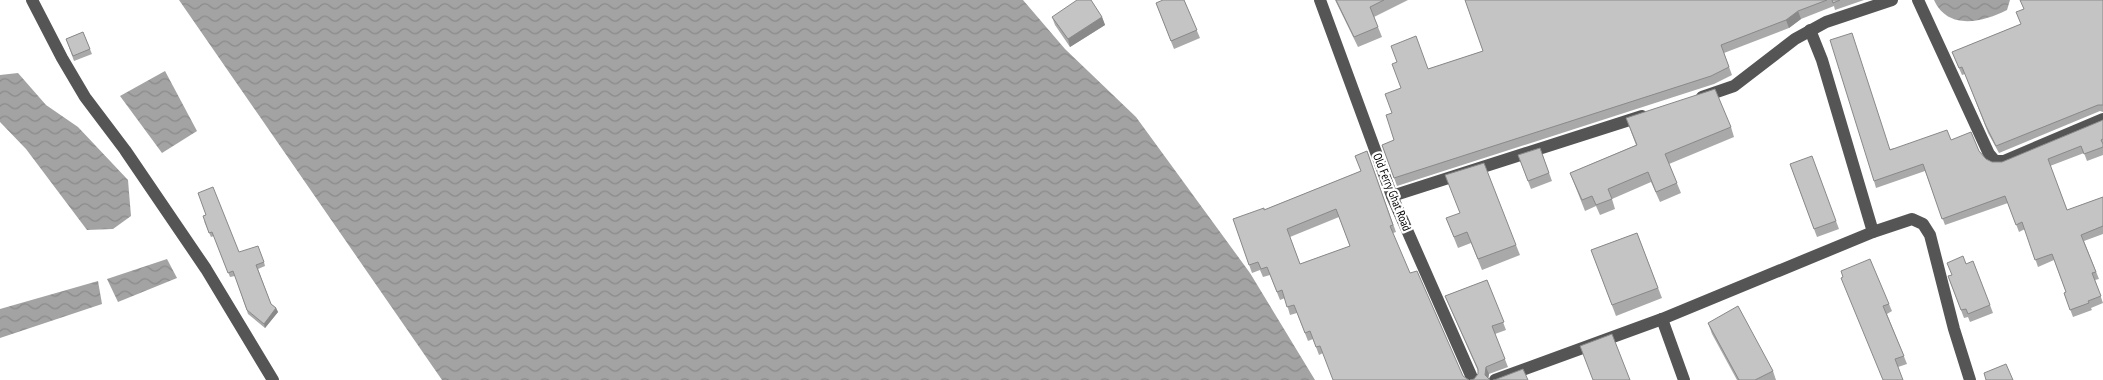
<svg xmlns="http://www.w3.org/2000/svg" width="2103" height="380" font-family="'PT Sans Narrow',sans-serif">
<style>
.water{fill:url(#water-waves)}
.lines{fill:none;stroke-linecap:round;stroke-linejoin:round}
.minor{stroke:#555;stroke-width:12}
.wall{fill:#a9a9a9;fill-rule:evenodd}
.shaded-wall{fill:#898989}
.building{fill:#c4c4c4;stroke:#898989;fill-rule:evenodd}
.labels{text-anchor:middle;stroke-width:4.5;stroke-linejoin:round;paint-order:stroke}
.street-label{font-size:12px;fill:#000;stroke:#fff}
</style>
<defs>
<pattern id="water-waves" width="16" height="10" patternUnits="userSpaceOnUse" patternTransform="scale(1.25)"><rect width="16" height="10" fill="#a3a3a3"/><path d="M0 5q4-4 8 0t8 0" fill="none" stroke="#8b8b8b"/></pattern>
</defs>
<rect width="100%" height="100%" fill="#fff"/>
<g class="water">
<path d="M179,0h844l42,49 71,68 114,156 65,107h-873z"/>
<path d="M1934,0h76l-3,10c-24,12 -59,21 -73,-10z"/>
<path d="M165,71l32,60 -35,22 -42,-57z"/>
<path d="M18,73l28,32 32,22 50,53 3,36 -18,13 -26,1 -61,-81 -26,-27v-47z"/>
<path d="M167,259l10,19 -59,24 -11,-23z"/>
<path d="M98,281l4,23 -102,34v-29z"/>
</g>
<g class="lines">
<g class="minor">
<path d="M32,0l30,58 23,39 40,53 81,119 67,111"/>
<path d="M1320,0l72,196 81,184"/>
<path d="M1918,0l71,154 6,7h9l99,-42"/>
<path d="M1810,30l12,30 51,172"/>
<path d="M1702,97l32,-11 61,-47 31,-17 66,-22"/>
<path d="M1392,196l250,-80"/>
<path d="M1662,319l22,61"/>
<path d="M1495,380l167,-61 211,-87 39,-13 11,5 7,11 24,94 16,51"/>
</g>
</g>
<g class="wall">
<path d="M1184,0l16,38 -26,11 -18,-46z"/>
<path d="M1335,0h73l-34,17 8,20 -24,10z"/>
<path d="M1465,0h399l-29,10 -1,-4 -33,13 -12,9 -65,25 8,22 -18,9 -317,102 -15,-41 12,-5 -2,-27 9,-25 27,-19 55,-18z"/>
<path d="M2020,0h83v112l-3,-1 -101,42 -11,-20 -23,-59 -3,1 -10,-23 69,-28 3,-15z"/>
<path d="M1052,17h50l3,8 -35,22 -15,-22z"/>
<path d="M83,32l9,22 -18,7 -8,-22z"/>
<path d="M1626,118l105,9 3,10 -65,27 12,29 -21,9 -9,-20 -39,17 3,10 -15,6 -4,-9 -11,5 -15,-38 66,-28z"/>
<path d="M2103,120v35l-16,6 -3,-8 -34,13 17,44 36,-13v37l-19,7 15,38 -4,1 8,23 -12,5 1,2 -19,7 -9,-24 2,-1 -12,-32 -16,7 -13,-38 -6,3 -11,-29 -63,22 -20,-54 -49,17 -2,-7 16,-32 61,-9 28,11 7,8 6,3h10z"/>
<path d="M1540,148l12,33 -21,8 -13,-34z"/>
<path d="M1367,151l29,81 -3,1 -70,120 -4,2 -6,-16 -5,2 -11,-28 -7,2 -5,-17 -5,2 -10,-25 -7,2 -3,-7 -8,3 -19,-54 31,-9 97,-39 -6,-15zM1339,217l11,29 -50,18 -10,-27z"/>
<path d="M1790,164l46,57 3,8 -22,8z"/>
<path d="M1446,218l70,27 4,10 -38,15 -11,-27 -13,5z"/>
<path d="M204,221l35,31 25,10 1,4 -7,3 13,35 5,4 2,4 -13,16 -17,-14 -13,-38 -5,1 -16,-41 -3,1z"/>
<path d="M1637,233l25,65 -46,18 -25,-66z"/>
<path d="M1966,264l24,41 3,8 -23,9 -2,-5 -4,1 -16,-42 4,-1z"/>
<path d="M1841,278l48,26 3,7 -5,3 20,50 -9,3z"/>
<path d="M1487,280l19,50 -11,4 13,33 -19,7 -1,4 -14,1 4,-5v-3l-33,-75z"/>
<path d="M1708,323l65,48 3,9h-39l-25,-46z"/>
</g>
<g class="shaded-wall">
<path d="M1798,11l3,8 -12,9 -3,-8z"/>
<path d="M1102,17l3,8 -35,22 -2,-8z"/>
<path d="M276,308l2,4 -13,16 -1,-4z"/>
<path d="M1486,367l3,7 -1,6 -3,-5z"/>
</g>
<g class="building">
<path d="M1077,0h14l11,17 -34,22 -16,-22z"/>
<path d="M1163,0h21l13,30 -26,11 -15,-38z"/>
<path d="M1336,0h48l-14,7 8,20 -24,10z"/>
<path d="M1465,0h362l-29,11 -12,9 -65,25 8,22 -18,9 -317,102 -12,-33 12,-5 -8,-25 6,-2 -7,-19 16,-6 -9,-24 5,-2 -6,-16 25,-10 12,33 55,-18z"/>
<path d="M1832,0h8l-7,3z"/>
<path d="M2020,0h83v105h-5l-102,41 -10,-20 -24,-59 -3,1 -7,-16 69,-28 -5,-12 8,-3z"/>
<path d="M83,32l7,17 -17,7 -7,-17z"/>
<path d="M1852,33l38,117 57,-20 4,10 20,-8 8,19 7,8 6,3h10l101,-42v19l-2,1 2,4v3l-19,7 -3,-8 -33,13 19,51 36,-13v29l-22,9 15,37 -4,1 9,23 -13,5 1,2 -19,7 -6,-17 2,-1 -14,-38 -17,6 -13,-38 -6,3 -11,-29 -63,23 -19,-55 -49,17 -44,-141z"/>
<path d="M1715,89l16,38 -66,27 12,29 -21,9 -8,-20 -40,17 4,10 -16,6 -4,-9 -10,4 -12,-27 67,-28 -11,-27z"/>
<path d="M1540,148l9,25 -21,8 -10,-26z"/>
<path d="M1367,151l26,74 -3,1 20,47 7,-2 46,105 6,4h-136l-13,-34 -4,1 -6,-16 -5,2 -11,-28 -7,2 -5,-17 -5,2 -10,-25 -6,2 -3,-7 -9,3 -16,-46 31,-11v2l97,-39 -6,-15zM1336,209l14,37 -50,18 -13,-35z"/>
<path d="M1812,156l24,65 -22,8 -24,-65z"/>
<path d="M1484,163l32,82 -38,14 -11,-27 -13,5 -8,-19 14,-5 -15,-38z"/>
<path d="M213,187l26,65 19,-6 6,16 -8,3 15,39 5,4 -12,16 -17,-14 -14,-39 -5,2 -16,-41 -3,1 -6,-17 3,-1 -8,-22z"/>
<path d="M1637,233l21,55 -46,17 -21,-55z"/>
<path d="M1963,256l3,8 7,-3 17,44 -22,9 -2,-5 -5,1 -13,-34 4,-1 -5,-12z"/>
<path d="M1870,259l19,45 -6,2 21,50 -9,3 8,21h-20l-42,-102 2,-1 -2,-6z"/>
<path d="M1487,280l17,42 -12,4 13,33 -19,8 -1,8 5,5h-20l4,-1 4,-5v-5l-33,-73z"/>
<path d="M1738,306l35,65 -18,9h-16l-31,-57z"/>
<path d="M1612,334l18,46h-37l-13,-34z"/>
<path d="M2006,364l7,16h-27l-2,-7z"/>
<path d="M1523,369l5,11h-35h1z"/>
</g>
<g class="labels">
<g class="street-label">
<text transform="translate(1392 192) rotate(68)" y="4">Old Ferry Ghat Road</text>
</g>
</g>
</svg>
